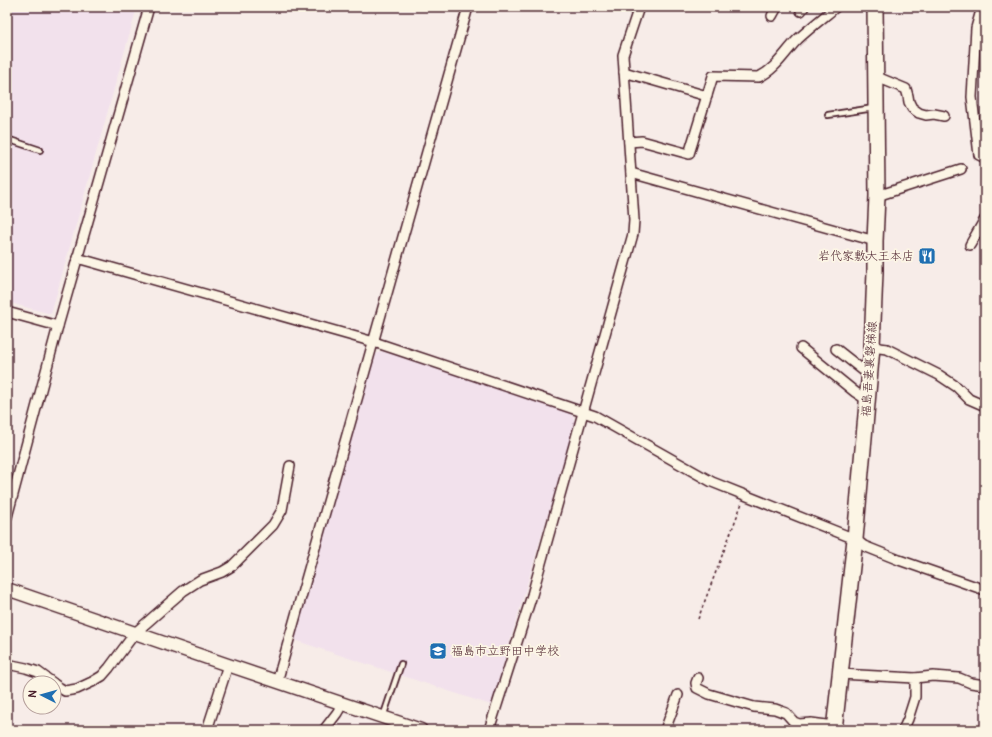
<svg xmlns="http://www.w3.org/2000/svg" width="992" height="737" font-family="Pangolin,'Klee One',sans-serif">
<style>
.built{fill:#f2e1ec}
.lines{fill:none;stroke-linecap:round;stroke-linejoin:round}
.service-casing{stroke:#4a1f2b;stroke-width:8}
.minor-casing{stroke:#4a1f2b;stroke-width:12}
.tertiary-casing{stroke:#4a1f2b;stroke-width:15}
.primary-casing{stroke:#4a1f2b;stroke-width:18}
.path{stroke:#4a1f2b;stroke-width:1.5;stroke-dasharray:3 3;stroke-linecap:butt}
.service{stroke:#fcf5e5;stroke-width:4.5}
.minor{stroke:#fcf5e5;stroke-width:9}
.tertiary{stroke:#fcf5e5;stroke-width:12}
.primary{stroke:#fcf5e5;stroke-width:15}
.labels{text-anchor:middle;stroke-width:3.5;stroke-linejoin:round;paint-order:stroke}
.poi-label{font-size:12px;fill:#4a1f2b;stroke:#fcf5e5;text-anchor:end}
.street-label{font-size:12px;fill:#4a1f2b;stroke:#fcf5e5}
</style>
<rect width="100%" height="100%" fill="#f7ece8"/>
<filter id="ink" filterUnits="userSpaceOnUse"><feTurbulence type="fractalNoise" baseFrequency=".025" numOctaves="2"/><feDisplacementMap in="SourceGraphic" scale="8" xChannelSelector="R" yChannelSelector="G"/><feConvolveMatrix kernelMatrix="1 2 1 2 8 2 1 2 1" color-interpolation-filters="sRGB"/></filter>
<g filter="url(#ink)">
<g class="built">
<path d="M7,7h130l-86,307 -44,-12z"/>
<path d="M382,351l184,60 4,2 4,5 1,6 -84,281 -194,-64 -2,-3 79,-283z"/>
</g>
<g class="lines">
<g class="service-casing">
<g id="service">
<path d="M828,115l46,-7"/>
<path d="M7,139l33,11"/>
<path d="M383,717l18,-53"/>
</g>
</g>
<g class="minor-casing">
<g id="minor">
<path d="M982,7l-6,21 -4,69 7,58 6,3"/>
<path d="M801,11l3,-4"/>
<path d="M772,16l5,-9"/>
<path d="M624,72l83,24"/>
<path d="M877,77l29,12 2,7 1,6 3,6 7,5 7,2 8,-1 10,2"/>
<path d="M629,142l13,-1 47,13 24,-78 46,1c17,-8 26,-25 39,-38 12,-11 26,-22 38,-32"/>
<path d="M631,173l244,68"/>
<path d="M877,196l84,-27"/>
<path d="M970,245l15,-26"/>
<path d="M77,258l297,84 221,74 117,66 143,57 9,7 35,14 86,30"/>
<path d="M7,312l51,14"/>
<path d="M872,347l15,2 52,26 18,12 12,12 16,7"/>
<path d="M801,348l54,44 12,8"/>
<path d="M836,349l33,26"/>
<path d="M7,517l51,-191 91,-319"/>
<path d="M7,664l19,4 12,4 15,11"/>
<path d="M840,674l75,4v19l-7,22 -5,11"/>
<path d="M698,678l-2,5 1,5 12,6 45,13 21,2 11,4 8,9 5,2 12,-1 23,3"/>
<path d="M915,678l18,-2 26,2 12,5 14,2"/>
<path d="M277,682l191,-675"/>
<path d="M54,684l6,4 5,3 12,-2 15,-7 10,-6 7,-8 26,-35 33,-29 15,-13 17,-11 22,-8 10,-6 41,-41 9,-15 8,-44"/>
<path d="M207,730l21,-65"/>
<path d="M324,730l13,-17 6,-10"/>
<path d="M489,730l43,-135 101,-361 1,-14 -11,-165 16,-48"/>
<path d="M665,730l13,-35"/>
</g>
</g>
<g class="tertiary-casing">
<path id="tertiary" d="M7,589l221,76 193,65"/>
</g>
<g class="primary-casing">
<path id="primary" d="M834,730l21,-191 17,-192 3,-75v-31l2,-45 -2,-189"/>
</g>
<path class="path" d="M698,619l44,-116"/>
<use href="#service" class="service"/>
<use href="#minor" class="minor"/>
<use href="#tertiary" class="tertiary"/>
<use href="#primary" class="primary"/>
</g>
</g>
<defs>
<g id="restaurant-square" transform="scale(0.9)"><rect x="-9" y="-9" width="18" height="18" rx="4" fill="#1f6fb2" stroke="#fcf5e5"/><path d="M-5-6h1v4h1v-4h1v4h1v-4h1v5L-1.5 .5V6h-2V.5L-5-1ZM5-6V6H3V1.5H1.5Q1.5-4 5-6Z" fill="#fff"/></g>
<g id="school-square" transform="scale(0.9)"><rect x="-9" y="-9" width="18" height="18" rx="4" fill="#1f6fb2" stroke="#fcf5e5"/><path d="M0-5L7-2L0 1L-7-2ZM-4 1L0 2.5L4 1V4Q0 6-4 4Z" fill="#fff"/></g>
</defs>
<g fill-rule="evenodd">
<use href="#restaurant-square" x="927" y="256"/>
<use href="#school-square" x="438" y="651"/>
</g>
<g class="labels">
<g class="poi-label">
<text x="914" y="260">岩代家敷大王本店</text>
<text x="451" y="655" text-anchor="start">福島市立野田中学校</text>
</g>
<g class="street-label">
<text transform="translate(869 369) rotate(-86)" y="4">福島吾妻裏磐梯線</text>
</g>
</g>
<rect width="992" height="737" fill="none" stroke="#fcf5e5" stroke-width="24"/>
<rect x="12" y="12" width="968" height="713" fill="none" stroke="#4a1f2b" stroke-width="1.5" filter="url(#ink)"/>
<g transform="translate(42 695) rotate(276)"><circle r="19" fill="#fcf5e5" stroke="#b59f9b"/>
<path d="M0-3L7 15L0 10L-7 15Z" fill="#1f6fb2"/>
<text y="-6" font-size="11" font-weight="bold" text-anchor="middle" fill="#4a1f2b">N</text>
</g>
</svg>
